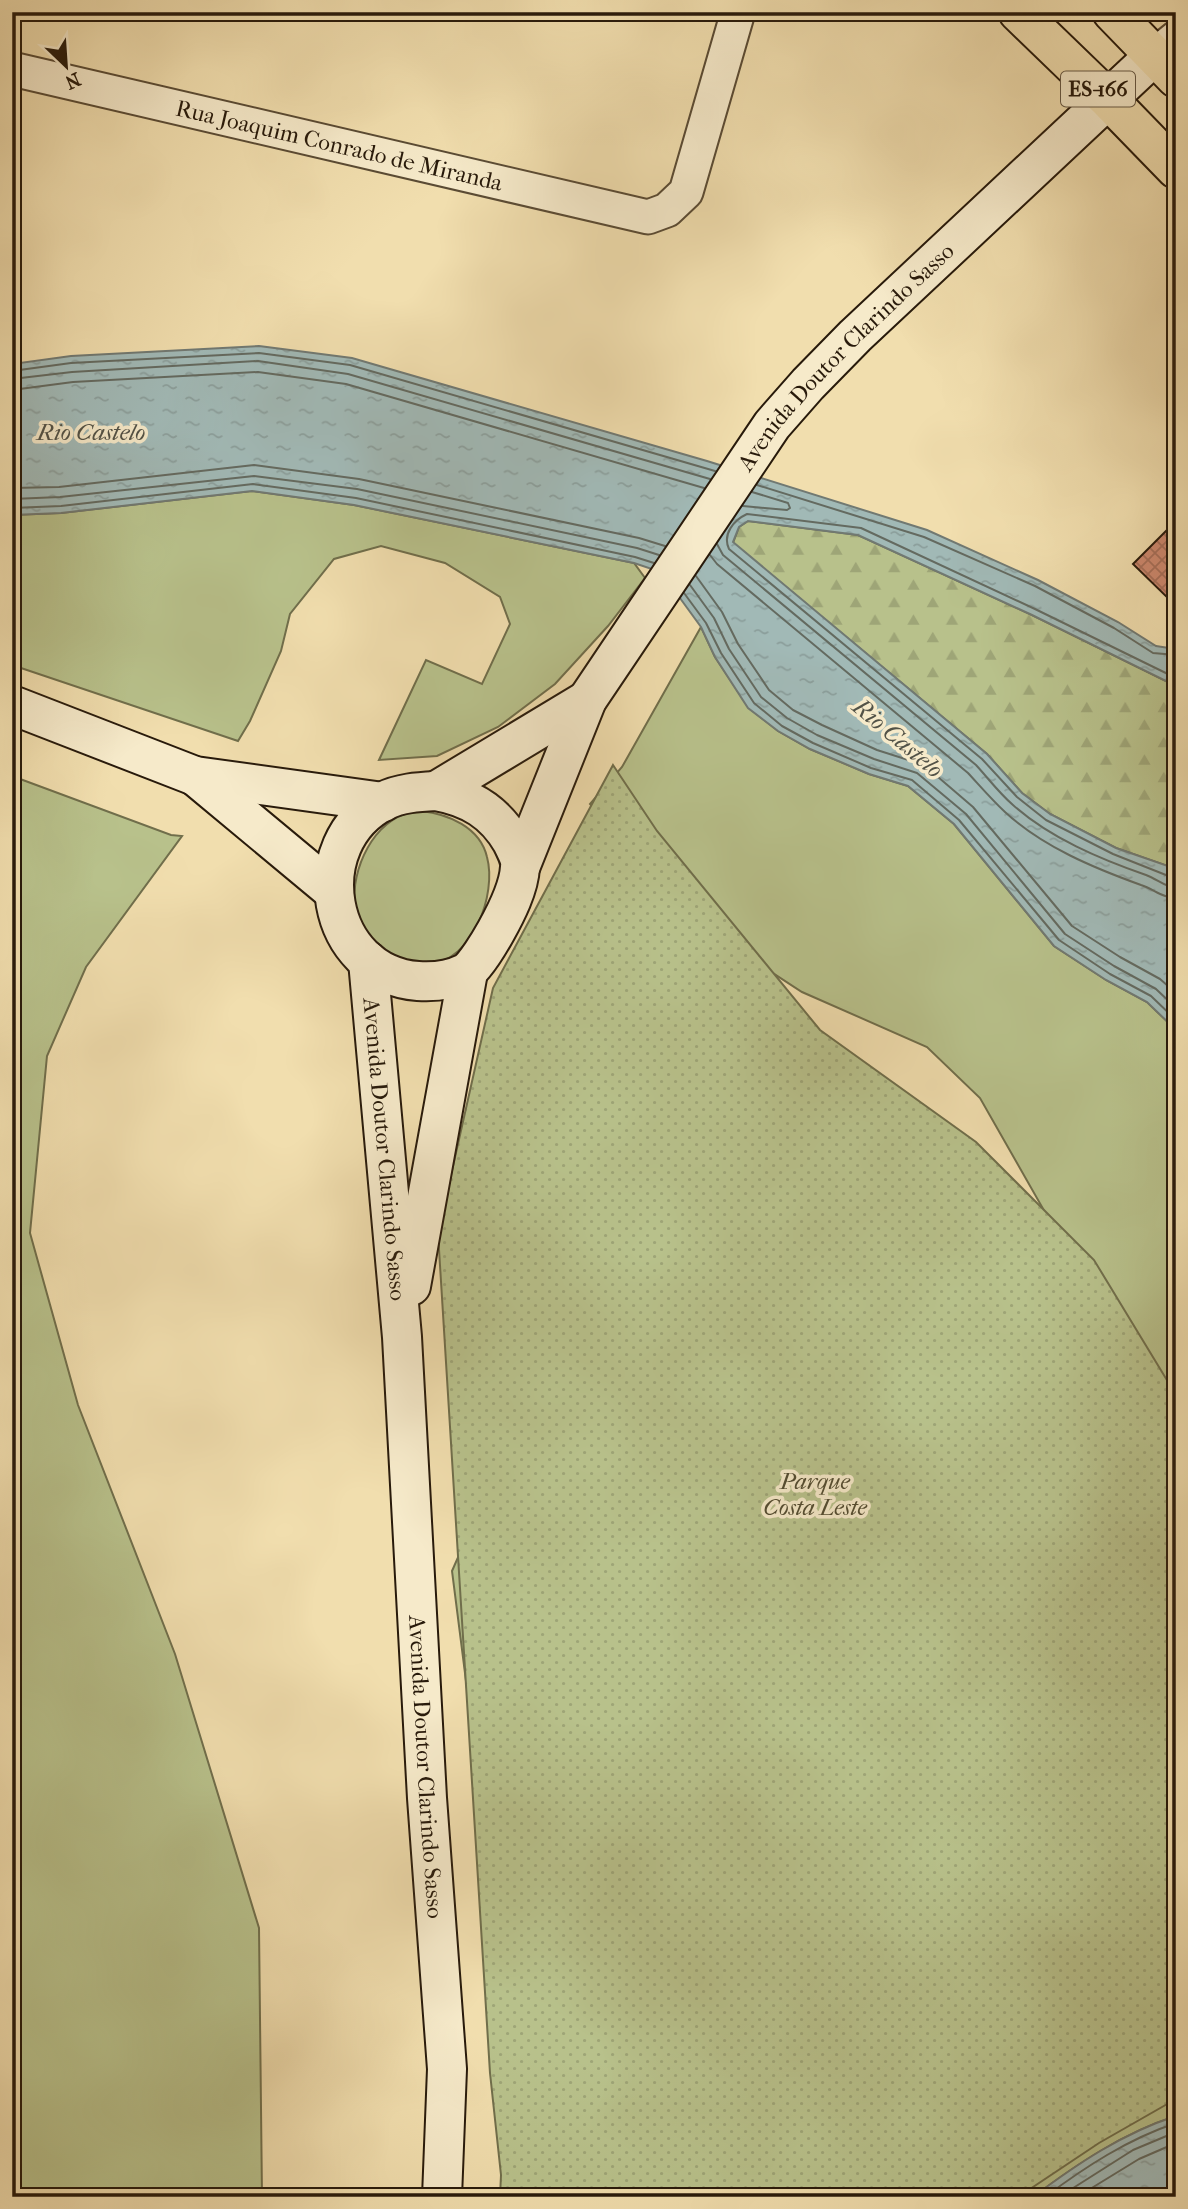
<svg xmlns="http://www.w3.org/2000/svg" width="1188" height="2209" font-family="'IM FELL French Canon',serif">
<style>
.green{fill:#b8c18b;stroke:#706e4b;stroke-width:2}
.forest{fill:url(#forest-firs);stroke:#706e4b;stroke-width:2}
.park{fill:url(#park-dots);stroke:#706e4b;stroke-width:2}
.water{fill:url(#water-ripples);stroke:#717972;stroke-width:2}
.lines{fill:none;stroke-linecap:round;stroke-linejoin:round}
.shore{stroke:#646a60;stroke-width:2}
.building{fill:url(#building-cross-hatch);stroke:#281a0b;stroke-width:2}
.street-casing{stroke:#5a4b34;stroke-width:37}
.secondary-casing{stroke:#281a0b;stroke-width:42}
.primary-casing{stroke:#281a0b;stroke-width:42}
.street{stroke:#f6eaca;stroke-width:33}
.secondary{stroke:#f6eaca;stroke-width:38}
.primary{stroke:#f1deae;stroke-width:38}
.labels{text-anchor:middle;stroke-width:7;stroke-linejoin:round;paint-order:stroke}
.shield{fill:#f6eaca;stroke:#665844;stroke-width:2}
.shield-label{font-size:21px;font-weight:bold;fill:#281a0b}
.street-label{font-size:23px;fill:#281a0b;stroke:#f6eaca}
.park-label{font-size:23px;font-style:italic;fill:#534c31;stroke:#f6eaca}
.water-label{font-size:24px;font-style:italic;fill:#525247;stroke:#f6eaca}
</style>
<defs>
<pattern id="forest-firs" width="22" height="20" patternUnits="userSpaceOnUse" patternTransform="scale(1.75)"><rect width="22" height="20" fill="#b8c18b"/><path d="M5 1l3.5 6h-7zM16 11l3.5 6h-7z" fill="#9ea577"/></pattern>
<pattern id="park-dots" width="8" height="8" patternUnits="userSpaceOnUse" patternTransform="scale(1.75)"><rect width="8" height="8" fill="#b8c18b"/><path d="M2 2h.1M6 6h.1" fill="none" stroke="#9ea577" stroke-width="1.8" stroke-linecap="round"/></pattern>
<pattern id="water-ripples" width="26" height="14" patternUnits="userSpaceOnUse" patternTransform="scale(1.75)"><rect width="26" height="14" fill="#a1b9b6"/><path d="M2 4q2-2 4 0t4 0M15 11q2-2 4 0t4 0" fill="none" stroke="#8b9e9b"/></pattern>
<pattern id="building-cross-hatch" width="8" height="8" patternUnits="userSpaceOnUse" patternTransform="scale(1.75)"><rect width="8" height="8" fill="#ce896f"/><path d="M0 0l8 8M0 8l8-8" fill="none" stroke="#a76f59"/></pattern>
</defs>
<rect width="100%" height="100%" fill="#f1deae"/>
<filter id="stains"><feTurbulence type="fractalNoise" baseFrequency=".00286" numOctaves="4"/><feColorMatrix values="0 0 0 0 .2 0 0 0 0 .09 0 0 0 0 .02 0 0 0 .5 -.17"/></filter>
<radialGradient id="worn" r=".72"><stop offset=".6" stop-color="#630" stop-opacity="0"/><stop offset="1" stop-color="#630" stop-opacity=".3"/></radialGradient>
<g class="green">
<path d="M252,491l102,14 280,58 11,15 -37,48 -53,58 -57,43 -61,29 -58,4 47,-100 56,24 28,-60 -10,-27 -55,-34 -64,-17 -47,13 -44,55 -9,37 -31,70 -12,20 -226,-76v-150l49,-2z"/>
<path d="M701,627l14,30 34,51 29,23 32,18 59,25 39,12 46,38 100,122 52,34 41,22 29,28v1086c-53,17 -99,48 -143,81h-527l-19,-351 -35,-275 11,-25 591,-318 -74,-130 -53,-51 -125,-55 -111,-72 -101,-116 32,-37z"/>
<path d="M12,776l159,59 11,1 -96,131 -39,89 -17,177 48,172 97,249 84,274 3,269h-250z"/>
<path d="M421,811c27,3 59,16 66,46 10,37 -14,104 -58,107 -14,1 -33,-6 -47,-10 -8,-12 -23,-27 -26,-41 -8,-35 13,-87 49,-99 5,-2 11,-2 16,-3z"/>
</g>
<path class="forest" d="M748,521l110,14 174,80 144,71v189l-8,-9 -52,-18 -66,-34 -28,-21 -35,-39 -254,-211 6,-16z"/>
<path class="park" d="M613,765l44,66 163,199 156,112 118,118 82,135v704l-77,44 -81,54h-518l1,-22 -11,-102 -52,-840 55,-245z"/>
<g class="water">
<path d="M259,346l93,12 355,103 220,69 111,50 80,42 38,24 20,3v37l-144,-71 -174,-80 -110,-14 -9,6 -6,15 254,212 35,39 28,21 66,34 52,18 8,9v155l-29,-28 -41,-22 -52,-34 -100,-122 -46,-38 -39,-12 -59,-25 -32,-18 -30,-23 -33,-51 -14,-30 -40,-55 -27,-9 -280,-58 -102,-14 -191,22 -49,2v-151l59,-8z"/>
<path d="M1176,2116v81h-143c44,-33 90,-64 143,-81z"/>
</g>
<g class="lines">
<g class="shore">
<path d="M12,371l59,-8 188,-10 91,12 365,106"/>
<path d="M12,379l60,-7 186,-11 90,13 362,105"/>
<path d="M12,390l61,-8 185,-10 88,12 358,104"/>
<path d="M757,485l167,52 111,49 79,42 39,25 23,2"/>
<path d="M12,488l47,-1 195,-22 105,14 280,59 26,8"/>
<path d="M12,499l48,-2 194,-21 103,13 280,59 22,7"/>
<path d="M743,506l44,4 3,-2 -2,-5 -36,-11"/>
<path d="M12,508l49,-2 192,-22 103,14 279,59 19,6"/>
<path d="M717,544l6,11 253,210c12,13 23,28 37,40 37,33 87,54 133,70 11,4 19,12 30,13"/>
<path d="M710,555l7,9 251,209c12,13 24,27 37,39 38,35 89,56 136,73 13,4 21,13 35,13"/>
<path d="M696,576l26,36 16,32 31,46 24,20 29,15 55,25 47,15 49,42 99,119 48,31 40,22 16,14"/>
<path d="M690,585l24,33 15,31 32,48 26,21 30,17 57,24 43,14 49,41 99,120 49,32 42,23 20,19"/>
<path d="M684,593l22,30 15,30 33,50 28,23 31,17 58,25 41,12 47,40 100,120 51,34 41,22 25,24"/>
<path d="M1176,678l-141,-69 -174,-81 -114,-14c-13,6 -25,20 -18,35l253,210 35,38 29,23 67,34 63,25"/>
<path d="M1045,2197c40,-30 83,-58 131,-74"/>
<path d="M1059,2197l74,-47 43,-18"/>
<path d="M1077,2197l62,-38 37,-16"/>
</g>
</g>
<path class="building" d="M1176,521v85l-43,-42z"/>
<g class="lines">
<g class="street-casing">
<g id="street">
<path d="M1155,55l21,-17"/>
<path id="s1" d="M12,69l636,148 19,-7 19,-18 52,-180"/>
</g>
</g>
<g class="secondary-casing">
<g id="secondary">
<path d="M12,705l183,71 188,26"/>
<path d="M195,776l137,114"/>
<path d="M436,791c34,6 59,21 76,51 3,6 9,18 8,25 -1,21 -14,46 -24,64 -5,9 -22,38 -31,42 -14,7 -32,9 -47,8 -93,-7 -115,-138 -34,-180 16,-8 34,-9 52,-10z"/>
<path d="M436,791l151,-91"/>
<path id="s2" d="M521,865l66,-165 185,-275 36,-41 47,-48 300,-281"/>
<path id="s3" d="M368,961l34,376 25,461 20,271 -5,128"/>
<path d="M411,1286l57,-314"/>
</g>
</g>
<g class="primary-casing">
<g id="primary">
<path d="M1018,12l89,86 69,71"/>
<path d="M1112,12l64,66"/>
</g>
</g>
<use href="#street" class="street"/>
<use href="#secondary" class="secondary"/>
<use href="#primary" class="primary"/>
</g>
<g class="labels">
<rect class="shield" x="1061" y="71.5" width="74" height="35" rx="5"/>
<g class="shield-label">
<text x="1098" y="96">ES-166</text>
</g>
<g class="street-label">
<text dy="8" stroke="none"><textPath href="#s1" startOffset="336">Rua Joaquim Conrado de Miranda</textPath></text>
<text dy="8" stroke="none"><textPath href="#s2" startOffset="609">Avenida Doutor Clarindo Sasso</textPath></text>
<text dy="8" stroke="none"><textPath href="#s3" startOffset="189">Avenida Doutor Clarindo Sasso</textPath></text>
<text dy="8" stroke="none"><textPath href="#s3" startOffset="808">Avenida Doutor Clarindo Sasso</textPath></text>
</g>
<g class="park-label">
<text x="815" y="1489">Parque<tspan x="815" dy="26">Costa Leste</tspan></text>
</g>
<g class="water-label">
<text x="91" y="440">Rio Castelo</text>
<text transform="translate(898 738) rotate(40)" y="8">Rio Castelo</text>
</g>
</g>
<rect width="1188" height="2209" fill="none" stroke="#f1deae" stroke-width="42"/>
<rect x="14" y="14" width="1160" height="2181" fill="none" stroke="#281a0b" stroke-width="3.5"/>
<rect x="21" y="21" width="1146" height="2167" fill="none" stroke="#281a0b" stroke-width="2"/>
<g transform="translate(66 66) rotate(155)" stroke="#f6eaca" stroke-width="5" paint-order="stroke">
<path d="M0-5L12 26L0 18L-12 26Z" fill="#281a0b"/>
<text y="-10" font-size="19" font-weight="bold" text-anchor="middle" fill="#281a0b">N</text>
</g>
<rect width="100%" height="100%" filter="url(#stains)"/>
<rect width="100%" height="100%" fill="url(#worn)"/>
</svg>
